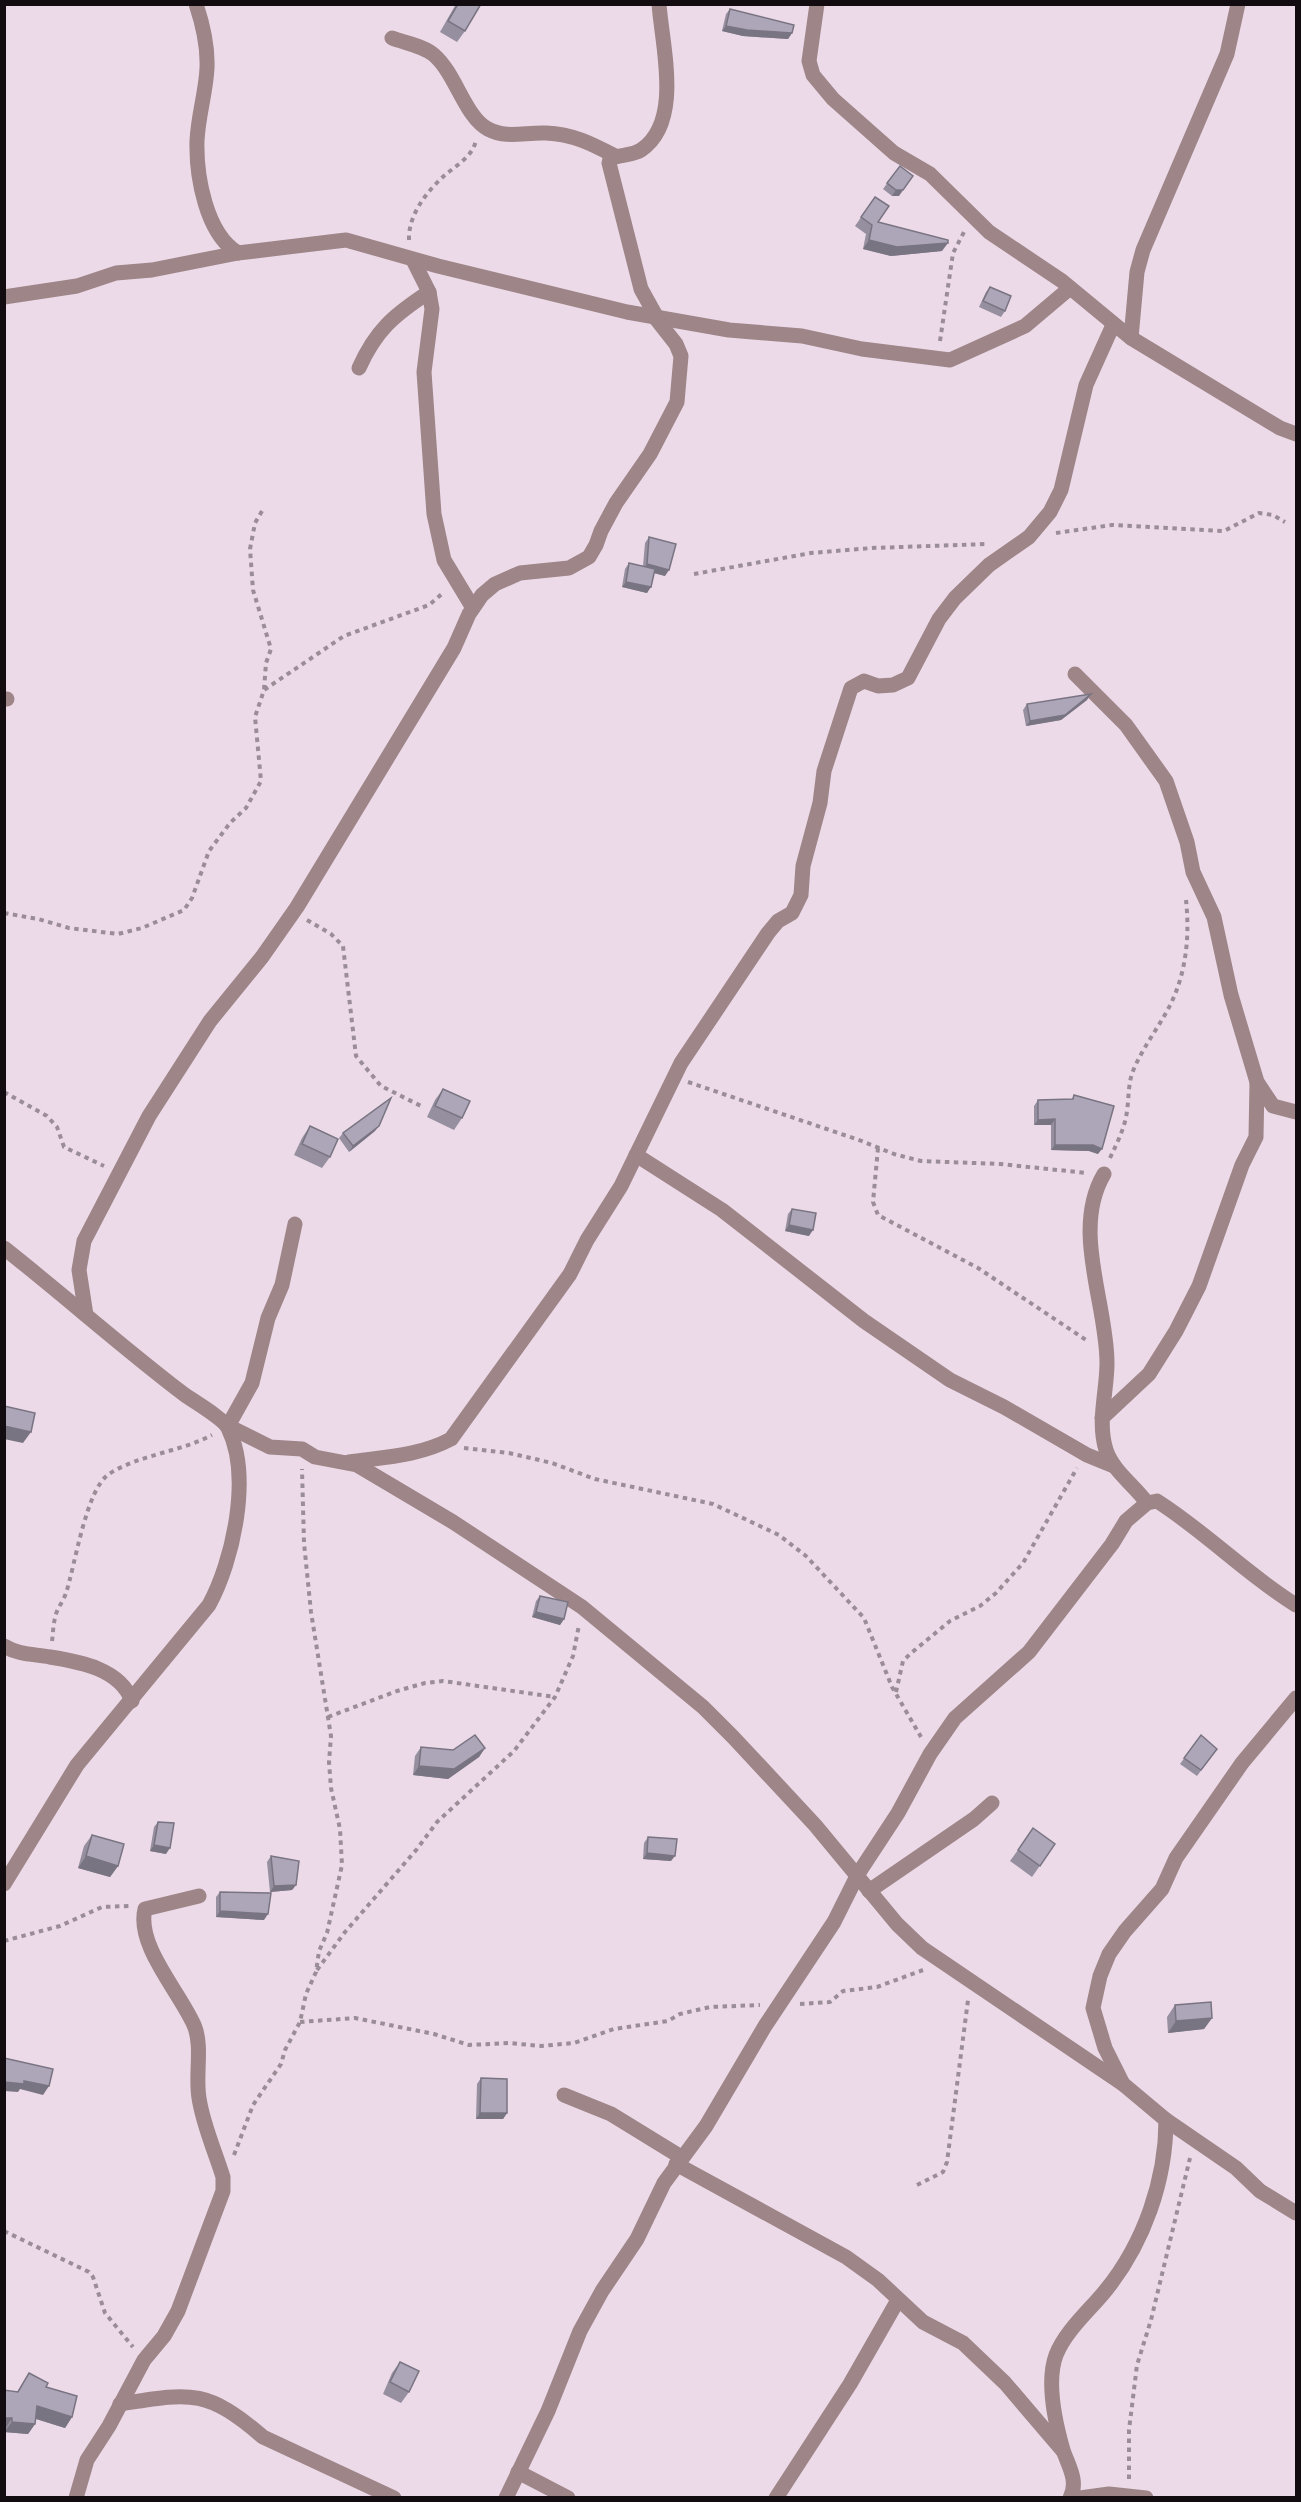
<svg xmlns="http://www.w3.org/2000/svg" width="1301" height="2502" font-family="Figtree,sans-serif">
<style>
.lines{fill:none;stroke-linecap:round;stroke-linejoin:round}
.path{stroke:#9b8d97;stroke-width:4;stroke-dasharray:4.5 4.5;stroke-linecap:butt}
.minor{stroke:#9d8588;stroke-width:15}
.wall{fill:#958f9f}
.shaded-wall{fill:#797482}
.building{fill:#ada6b9;stroke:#797482;stroke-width:1.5}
</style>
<rect width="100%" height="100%" fill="#eddae8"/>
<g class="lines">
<g class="path">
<path d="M409,240c-1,-25 18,-49 36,-65 12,-10 28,-19 31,-35"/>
<path d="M940,341l13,-88 11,-21"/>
<path d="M262,511l-7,12 -5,26 3,41 18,59 -5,14 -2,27"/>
<path d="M1056,533l56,-8 112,6 35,-18 14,2 12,7"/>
<path d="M694,574l117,-21 61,-5 115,-4"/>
<path d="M4,913l34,6 31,9 49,6 24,-6 42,-18 8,-12 17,-47 21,-28 16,-15 15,-27 -6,-64 9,-27 80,-54 85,-31 14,-12"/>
<path d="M307,920l24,14 12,12 13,110 25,30 40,20"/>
<path d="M688,1082l171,58 35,14 27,7 79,3 87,9"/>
<path d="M4,1092l43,24 10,11 7,20 40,19"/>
<path d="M878,1148l-5,54 5,13 100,53 111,74"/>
<path d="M1110,1158c7,-15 15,-30 17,-47 2,-14 1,-27 6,-40 9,-22 23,-40 34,-60 19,-34 23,-73 19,-111"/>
<path d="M464,1448l45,5 43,10 43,16 118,25 66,31 27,21 58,62 28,69 29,50"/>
<path d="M52,1641c1,-7 1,-15 3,-23 1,-8 8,-16 11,-25 9,-27 20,-104 43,-119 29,-19 71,-22 103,-39"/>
<path d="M896,1692l7,-31 7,-7 40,-33 30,-15 16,-13 27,-30 54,-95"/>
<path d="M328,1717l69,-26 28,-8 18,-2 112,16"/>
<path d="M4,1941l56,-15 42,-19 27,-1"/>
<path d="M317,1970l28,-38 72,-83 20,-27 77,-71 41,-54 18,-41 6,-31"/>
<path d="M800,2004l30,-2 13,-11 34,-4 46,-17"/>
<path d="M300,2022l55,-4 79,16 35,11 40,-2 32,3 33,-3 40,-14 54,-8 12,-7 30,-7 50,-2"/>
<path d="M234,2155l19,-50 28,-41 4,-14 15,-28 6,-28 10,-22 3,-21 8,-18 15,-68 -2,-36 -9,-41 -2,-26 2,-26 -20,-124 -7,-69 -2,-74"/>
<path d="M917,2185l26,-13 4,-10 21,-162"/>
<path d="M4,2231l85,41 4,5 12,36 28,34"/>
<path d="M1129,2479v-49l8,-65 14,-45 39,-162"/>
</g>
<g class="minor">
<path d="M196,4c7,21 12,42 11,64 -1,24 -9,48 -10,73 -1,35 9,93 41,112"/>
<path d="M817,4l-8,57 4,14 20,24 61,54 36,21 59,58 73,49 69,57 149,90 16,6"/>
<path d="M392,38c13,5 32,8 42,17 22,19 31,62 54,74 19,10 37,3 58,4 27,1 46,11 69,23"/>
<path d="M413,260l16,32 3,17 -8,63 10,142 10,46 29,48"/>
<path d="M4,297l73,-11 39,-13 36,-3 86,-17 108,-13 92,26 189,46 102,18 73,6 60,13 88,11 75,-34 45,-38"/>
<path d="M656,316l-15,-27 -32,-126 1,-4c10,-5 22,-3 31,-9 42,-28 21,-104 18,-146"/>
<path d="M1131,338l6,-66 6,-22 84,-196 11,-50"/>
<path d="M359,368c17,-38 35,-53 70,-76"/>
<path d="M1075,674l51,51 40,56 21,61 6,30 21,45 17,78 26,87 16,24 23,6"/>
<path d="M4,699h3"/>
<path d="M636,1155l86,55 142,111 86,59 54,27 83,48 27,11"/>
<path d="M1104,1174c-33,56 3,129 3,189 0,29 -10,58 -1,87 7,21 28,35 41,53"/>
<path d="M295,1224l-13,61 -14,33 -16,65 -24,43 42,21 32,2 13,8 42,8 96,57 129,85 121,100 30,30 82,88 82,99 25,24 201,136 43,36 70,48 24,23 36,22"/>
<path d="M4,1248c61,48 119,100 181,147 10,7 39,24 43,33 24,48 5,133 -19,177l-132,160 -73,119"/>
<path d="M86,1315l-7,-45 5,-29 65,-125 61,-95 52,-64 35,-50 157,-259 15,-34 13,-19 13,-11 25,-11 49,-5 20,-11 7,-12 5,-14 15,-28 34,-49 27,-52 4,-46 -5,-12 -22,-28"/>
<path d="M1102,1418l47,-44 27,-43 23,-45 43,-121 14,-28 1,-55"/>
<path d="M349,1462c36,-5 70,-6 102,-23l119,-165 17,-34 34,-54 60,-123 87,-130 10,-12 14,-8 9,-18 2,-29 17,-63 4,-32 27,-83 13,-7 14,5 15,-1 15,-7 31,-59 16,-21 34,-33 40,-28 21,-25 11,-22 25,-105 27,-60"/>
<path d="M4,1646c15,9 29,8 46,11 31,5 70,12 82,44"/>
<path d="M869,1891l105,-72 18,-16"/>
<path d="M1123,2084l-18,-36 -12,-40 7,-32 9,-22 16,-23 37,-42 14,-31 66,-95 54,-65"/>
<path d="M564,2095l47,19 70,43"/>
<path d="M676,2164l170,93 32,23 45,42 40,21 42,40 58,68"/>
<path d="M120,2404c70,-11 86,-16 143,33l131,61"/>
<path d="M518,2472l50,26"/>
<path d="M76,2498l11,-38 22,-34 35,-66 20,-24 14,-25 45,-120v-14c-8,-26 -20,-52 -24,-79 -4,-23 4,-52 -5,-73 -15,-34 -58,-80 -49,-116l54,-13"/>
<path d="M506,2498l42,-87 32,-80 22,-40 35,-52 27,-56 42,-57 59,-100 69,-104 24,-48 40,-61 32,-59 25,-36 74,-66 83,-108 14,-23 21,-18 10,-2c49,31 90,74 139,104"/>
<path d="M776,2498l74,-114 48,-84"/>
<path d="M1070,2498c9,-17 -2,-33 -7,-48 -8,-28 -17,-68 -7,-95 10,-25 34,-45 50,-65 38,-47 60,-110 60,-170"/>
<path d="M1080,2498l29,-4 37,4"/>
</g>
</g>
<g class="wall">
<path d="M456,4h25l-16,27 -8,11 -17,-10z"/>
<path d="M730,9l62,24 -4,6 -45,-3 -21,-5 4,-17z"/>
<path d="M900,166l-1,30h-7l-9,-7z"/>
<path d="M875,197l3,25 64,29 -51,5 -28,-7 3,-15 -11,-8z"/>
<path d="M990,287l15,24 -4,6 -22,-10 7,-15z"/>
<path d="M649,537l16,39 -11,-3 -7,20 -25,-6 3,-18 4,-6 14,3 2,-23z"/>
<path d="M1087,700l-26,20 -35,6 -3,-16 4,-6z"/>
<path d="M443,1089l19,29 -8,12 -27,-13 8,-17z"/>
<path d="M1074,1095l24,59 -9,-3 -38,-1v-25h-17v-19l4,-6 34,-1z"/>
<path d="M310,1126l20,31 -8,11 -28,-13 8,-17z"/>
<path d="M375,1131l-26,21 -10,-14 4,-5z"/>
<path d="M792,1209l17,27 -24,-5 3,-17z"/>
<path d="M540,1596l24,23 -4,6 -28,-8 4,-16z"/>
<path d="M1201,1735l16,14 -20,27 -17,-12z"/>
<path d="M421,1747l32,3 32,-2 -6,9 -31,22 -35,-4 2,-19z"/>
<path d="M158,1822l8,32 -16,-3 4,-24z"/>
<path d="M92,1835l26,31 -8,11 -32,-9 6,-22z"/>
<path d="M648,1837l23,24 -28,-2 1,-16z"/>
<path d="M1055,1844l-23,33 -22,-16 8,-11z"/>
<path d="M271,1856l25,29 -4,5 -22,2 -3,-30z"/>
<path d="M220,1892l44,28 -48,-3v-20z"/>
<path d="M1175,2005l37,13 -8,11 -36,4 -1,-16z"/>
<path d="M481,2078l26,35 -4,6h-27l1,-35z"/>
<path d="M400,2362l9,30 -8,11 -18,-9 9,-21z"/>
<path d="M29,2373l17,14 26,30 -7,11 -29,-9 -1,5 -7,10 -24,-2v-42l13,2z"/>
</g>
<g class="shaded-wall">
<path d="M726,26l66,7 -4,6 -45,-3 -21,-5z"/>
<path d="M913,176l-14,20h-7l4,-6z"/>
<path d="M869,240l79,3 -6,8 -51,5 -28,-7z"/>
<path d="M647,564l22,6 -4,6 -22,-6z"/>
<path d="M626,582l25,5 -4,6 -25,-6z"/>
<path d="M1091,694l-4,6 -26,20 -35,6 4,-5z"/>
<path d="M1055,1119l-4,6h-17l4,-5z"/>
<path d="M379,1126l-4,5 -26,21 4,-6z"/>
<path d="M1055,1145h38l9,4 -4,5 -9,-3 -38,-1z"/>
<path d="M789,1225l24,5 -4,6 -24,-5z"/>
<path d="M4,1426l27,6 -8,11 -19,-4z"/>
<path d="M536,1612l28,7 -4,6 -28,-8z"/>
<path d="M485,1748l-6,9 -31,22 -35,-4 6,-9z"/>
<path d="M154,1845l16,3 -4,6 -16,-3z"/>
<path d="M647,1853l28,3 -4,5 -28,-2z"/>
<path d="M86,1856l32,10 -8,11 -32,-9z"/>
<path d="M296,1885l-4,5 -22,2 4,-6z"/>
<path d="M220,1911l48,3 -4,6 -48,-3z"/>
<path d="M1212,2018l-8,11 -36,4 8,-12z"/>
<path d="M24,2081l25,5 -6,9 -23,-6 -2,3 -14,-1v-9z"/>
<path d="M480,2113h27l-4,6h-27z"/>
<path d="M37,2406l35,11 -7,11 -35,-11z"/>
<path d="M4,2418h8l-7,11z"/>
<path d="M12,2422l23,2 -7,10 -24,-2z"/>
</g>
<g class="building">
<path d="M458,4h23l-16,27 -17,-10z"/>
<path d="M730,9l64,16 -2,8 -45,-3 -21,-4z"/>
<path d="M900,166l13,10 -10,14h-7l-9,-7z"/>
<path d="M875,197l14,9 -11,16 70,18v3l-51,4 -28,-7 3,-15 -11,-8z"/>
<path d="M990,287l21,9 -6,15 -22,-10z"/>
<path d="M649,537l27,7 -7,26 -22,-6z"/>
<path d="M629,563l26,6 -4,18 -25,-5z"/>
<path d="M1091,694l-26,21 -35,6 -3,-17z"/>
<path d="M443,1089l27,12 -8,17 -27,-12z"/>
<path d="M1074,1095l40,11 -12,43 -9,-4h-38v-26l-17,1v-20l35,-1z"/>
<path d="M391,1098l-12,28 -26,20 -10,-13z"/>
<path d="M310,1126l28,13 -8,18 -28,-13z"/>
<path d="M792,1209l24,4 -3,17 -24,-5z"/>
<path d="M4,1406l31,7 -4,19 -27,-6z"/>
<path d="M540,1596l28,6 -4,17 -28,-7z"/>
<path d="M475,1735l10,13 -31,21 -35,-3 2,-19 32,3z"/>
<path d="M1201,1735l16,14 -16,21 -17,-12z"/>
<path d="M158,1822l16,1 -4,25 -16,-3z"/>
<path d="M1033,1828l22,16 -15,22 -22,-16z"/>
<path d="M92,1835l32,9 -6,22 -32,-10z"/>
<path d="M648,1837l29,2 -2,17 -28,-3z"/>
<path d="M271,1856l28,5 -3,24 -22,1z"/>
<path d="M220,1892l51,1 -3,21 -48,-3z"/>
<path d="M1211,2002l1,16 -36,3 -1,-16z"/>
<path d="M4,2058l49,11 -4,17 -25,-5v3l-20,-2z"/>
<path d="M481,2078l26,1v34h-27z"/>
<path d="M400,2362l19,9 -10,21 -19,-10z"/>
<path d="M29,2373l19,10 -2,4 31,9 -5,21 -35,-11 -2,18 -23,-2v-4h-8v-28l14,2z"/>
</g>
<rect width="1301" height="2502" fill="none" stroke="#120c11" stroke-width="12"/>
</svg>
